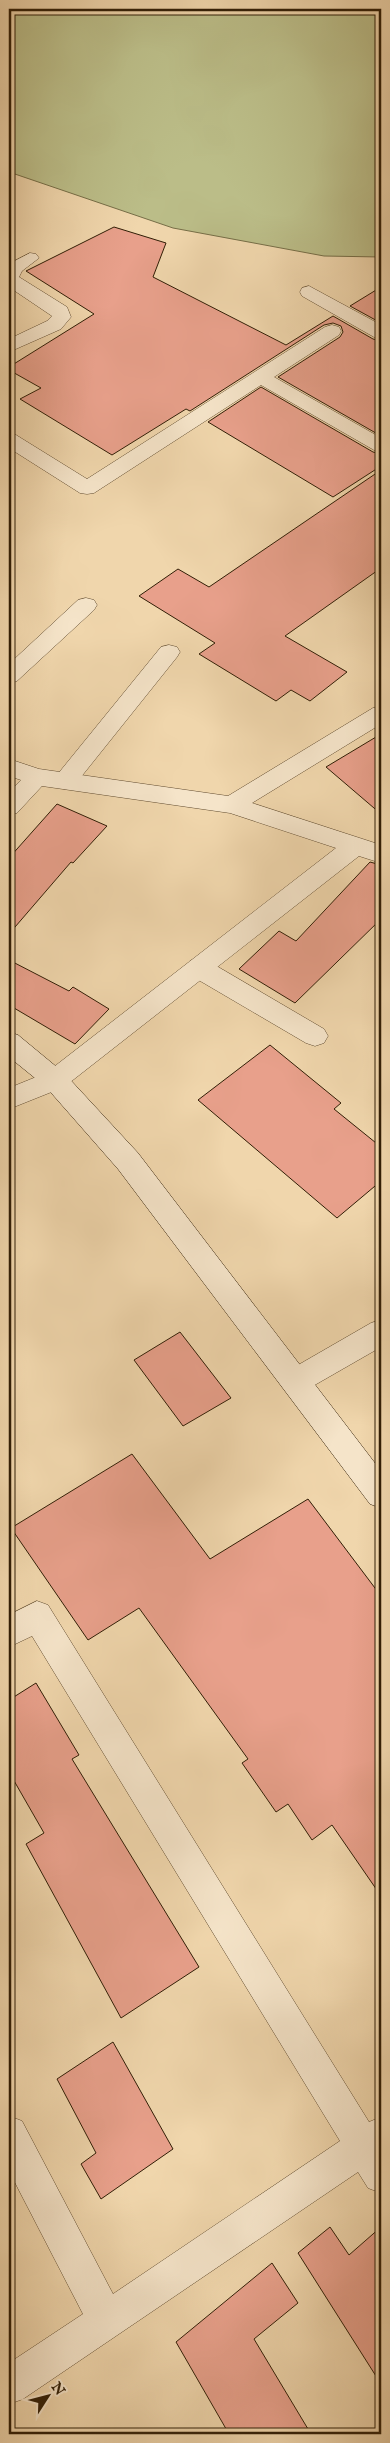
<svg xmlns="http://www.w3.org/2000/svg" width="390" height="2443" font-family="'IM FELL English',serif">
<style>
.green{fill:#bbbd88;stroke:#766e47}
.building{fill:#e8a08b;stroke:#311e06}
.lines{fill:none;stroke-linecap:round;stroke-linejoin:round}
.lane-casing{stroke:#614c30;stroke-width:1}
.street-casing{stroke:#614c30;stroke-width:1}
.secondary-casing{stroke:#311e06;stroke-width:1}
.lane{fill:#f5e4c9;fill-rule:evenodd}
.street{fill:#f5e4c9;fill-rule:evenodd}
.secondary{fill:#f5e4c9;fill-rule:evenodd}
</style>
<rect width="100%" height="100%" fill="#f0d6ac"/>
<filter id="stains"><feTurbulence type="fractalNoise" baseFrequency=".004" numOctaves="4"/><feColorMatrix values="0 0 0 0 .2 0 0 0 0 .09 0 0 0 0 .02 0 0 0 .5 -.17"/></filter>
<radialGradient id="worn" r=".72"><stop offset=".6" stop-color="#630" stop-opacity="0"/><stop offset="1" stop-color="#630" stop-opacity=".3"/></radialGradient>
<path class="green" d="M9,9h372v248l-57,-1 -151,-28 -164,-56z"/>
<g class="building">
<path d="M114,227l52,16 -13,34 133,68 47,-29 40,23 8,2v95l-103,-59 62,-40 3,-5 -2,-6 -8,-3 -9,2 -134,86 -4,-2 -74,46 -92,-56 21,-11 -32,-18v-3l85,-53 -68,-43z"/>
<path d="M381,287v36l-31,-17z"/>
<path d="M261,387l112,65 8,2v12l-48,31 -125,-75z"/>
<path d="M381,470v98l-96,68 62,36 -37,29 -19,-11 -15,11 -77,-47 16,-11 -76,-47 39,-27 31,18z"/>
<path d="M381,734v80l-55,-47z"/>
<path d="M57,804l50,22 -34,37 -2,-1 -62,72v-76z"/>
<path d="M370,862l11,3v54l-86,84 -56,-34 40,-38 17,10z"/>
<path d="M9,960l60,31 4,-4 36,22 -34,35 -66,-39z"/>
<path d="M270,1045l71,58 -7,6 47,38v34l-44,37 -139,-118z"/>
<path d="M180,1332l51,66 -48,28 -49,-66z"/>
<path d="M132,1454l78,105 98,-60 73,97v300l-49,-71 -20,15 -24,-36 -12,8 -34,-49 6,-4 -109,-151 -51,32 -77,-112z"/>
<path d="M36,1683l43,72 -7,4 127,208 -78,51 -95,-174 18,-11 -35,-61v-72z"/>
<path d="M113,2042l60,107 -72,50 -20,-35 15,-11 -39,-74z"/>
<path d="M330,2227l19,28 32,-28v157l-83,-131z"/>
<path d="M272,2263l26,40 -44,36 57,95h-82l-53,-92z"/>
</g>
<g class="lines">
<g class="lane-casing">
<g id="lane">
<path d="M30,253l6,1 3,4 -17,13 -3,6 48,30 4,10 -10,12 -52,23v-13l38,-18 5,-5 -43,-29v-23z"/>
<path d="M309,286l72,39v14l-7,-2 -72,-41 -2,-4 2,-4z"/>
<path d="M86,598l8,2 3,5 -3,5 -77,71 -8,3v-20l69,-64z"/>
<path d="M169,645l8,2 3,5 -3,5 -104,130 -8,2 -8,-2 -4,-6 4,-6 104,-128z"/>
<path d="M199,958l9,3 116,68 4,7 -4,7 -9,3 -9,-3 -116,-68 -4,-7 4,-7z"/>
</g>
</g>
<g class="street-casing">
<g id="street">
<path d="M332,325l7,2 2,4 -2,4 -65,42 107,61v14l-7,-2 -113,-65 -167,108 -7,1 -7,-1 -71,-45v-15l7,2 71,44 238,-152z"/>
<path d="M381,706v18l-129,79 129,42v18l-22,-7 -295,231 -55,22v-21l37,-15 290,-225 -106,-35 -188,-27 -25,27 -8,2v-23l12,-12 -12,-4v-17l30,10 189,27 145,-88z"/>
<path d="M381,1320v27l-75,43 -10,4 -10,-4 -5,-9 5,-9 85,-49z"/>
<path d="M37,1601l11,4 321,517 12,-5v76l-13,-5 -10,-16 -335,227 -14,5v-41l74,-49 -74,-143v-55l13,5 91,173 227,-153 -308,-505 -23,11v-32z"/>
</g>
</g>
<g class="secondary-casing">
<path id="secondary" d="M9,1032l9,3 46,38 74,80 243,318v37l-11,-4 -252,-335 -72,-82 -37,-30z"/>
</g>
<use href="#lane" class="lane"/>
<use href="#street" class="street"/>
<use href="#secondary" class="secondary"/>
</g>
<rect width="390" height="2443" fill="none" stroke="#f0d6ac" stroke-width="30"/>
<rect x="10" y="10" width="370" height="2423" fill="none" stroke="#311e06" stroke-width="2.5"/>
<rect x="15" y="15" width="360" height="2413" fill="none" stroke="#311e06"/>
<g transform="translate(48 2396) rotate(54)" stroke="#f5e4c9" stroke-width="4" paint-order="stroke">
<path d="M0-4L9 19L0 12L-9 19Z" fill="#311e06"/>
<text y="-8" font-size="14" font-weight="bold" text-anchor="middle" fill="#311e06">N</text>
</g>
<rect width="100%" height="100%" filter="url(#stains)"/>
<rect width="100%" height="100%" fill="url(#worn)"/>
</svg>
